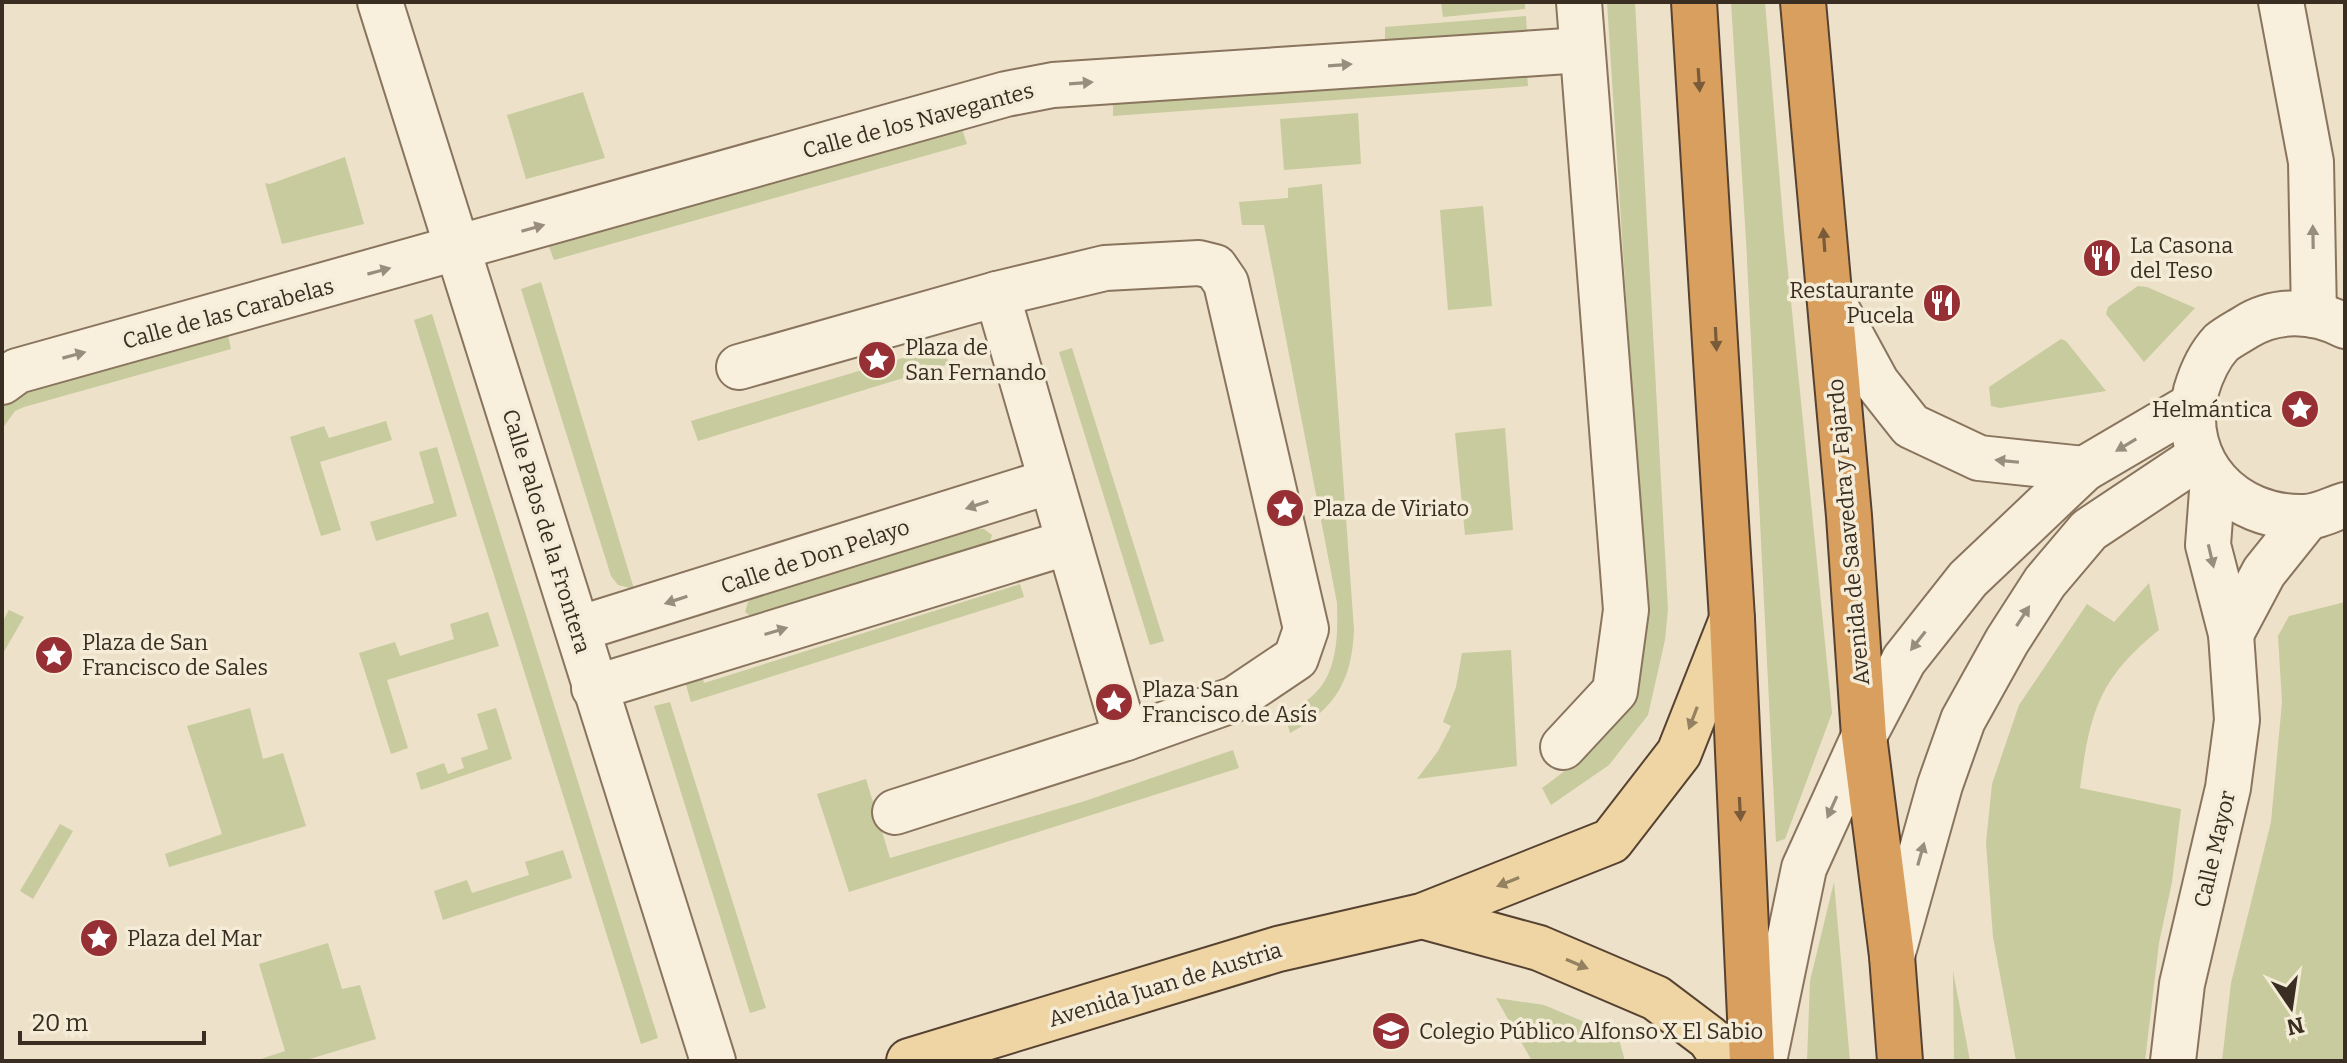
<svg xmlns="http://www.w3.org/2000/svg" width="2347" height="1063" font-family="Bitter,serif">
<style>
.green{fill:#c7cb9d}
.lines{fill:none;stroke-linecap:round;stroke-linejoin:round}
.minor-casing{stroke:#89745e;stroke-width:48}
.major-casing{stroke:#574232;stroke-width:48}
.highway-casing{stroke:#574232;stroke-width:48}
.minor{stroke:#f8efdc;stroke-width:44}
.major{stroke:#eed5a3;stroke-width:44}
.highway{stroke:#d89f5e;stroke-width:44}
.oneway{fill:#998e7e}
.oneway2{fill:#795b39}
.oneway3{fill:#948162}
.labels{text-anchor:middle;stroke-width:7;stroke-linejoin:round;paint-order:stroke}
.street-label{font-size:22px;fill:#3a2d21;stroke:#f5ecd8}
.poi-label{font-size:22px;fill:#3a2d21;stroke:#f5ecd8;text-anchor:start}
</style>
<rect width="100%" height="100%" fill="#ede1c9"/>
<g class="green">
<path d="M1441,2h84v7l-82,8z"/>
<path d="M1607,2h28l33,607 -3,31 -17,75 -39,50 -58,40 -9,-17c38,-28 80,-59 94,-107 6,-18 8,-38 11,-56z"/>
<path d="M1731,2h34l19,229 48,482 -47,126 -9,3 -30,-602z"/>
<path d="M1526,16l1,18 -142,10v-17z"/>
<path d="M1527,73l1,13 -415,30v-15z"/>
<path d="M583,92l22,66 -79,21 -19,-64z"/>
<path d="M1358,113l3,51 -77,6 -4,-51z"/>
<path d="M962,129l5,15 -413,116 -6,-16z"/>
<path d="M345,157l19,67 -82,20 -17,-61 5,1z"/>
<path d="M1322,184l32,446c-2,50 -19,80 -64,103l-5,-18c8,-7 18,-11 26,-18 27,-22 27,-62 26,-94l-73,-378h-22l-3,-23 49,-4v-10z"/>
<path d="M1483,206l9,100 -44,4 -8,-100z"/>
<path d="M541,282l93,307 -16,-4 -7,-9 -90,-287z"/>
<path d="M2138,286l9,1 48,21 -51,54 -38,-48 2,-7z"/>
<path d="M432,314l226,724 -17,6 -227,-724z"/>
<path d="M227,331l4,18 -207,58 -9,4 -13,18v-24l15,-13z"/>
<path d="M2061,339l5,2 40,50 -106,17 -9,-2 -2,-19z"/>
<path d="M943,346l6,18 -251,77 -7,-20z"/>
<path d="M1072,348l92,293 -14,4 -91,-293z"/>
<path d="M386,421l6,19 -72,22 21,68 -20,6 -31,-99 34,-11 5,12z"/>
<path d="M1505,428l8,102 -48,5 -10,-102z"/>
<path d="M437,447l20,69 -81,25 -6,-19 64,-19 -15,-51z"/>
<path d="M972,529h12l8,6 -3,9 -236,74 -8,-6 3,-10 7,-6z"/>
<path d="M2149,583l10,47c-61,49 -69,83 -79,158l101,21 -9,73 -13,61 -14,118h-129l-23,-124 -7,-94 6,-59 27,-79 68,-101 27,18z"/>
<path d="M1020,584l4,13 -333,105 -8,-27 18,-5 3,13z"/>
<path d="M2345,602v459h-123l9,-78 40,-161 11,-120 -4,-66 11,-20z"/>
<path d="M9,610l15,7 -22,38v-32z"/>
<path d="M488,612l11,34 -112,34 21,68 -17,6 -32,-101 36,-11 5,14 54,-17 -4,-15z"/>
<path d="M1511,650l6,116 -100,13 21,-28 13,-25 -8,-4 13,-35 6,-34z"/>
<path d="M670,702l96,306 -16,5 -96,-307z"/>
<path d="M250,708l13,51 20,-6 23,73 -137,41 -4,-13 57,-20 -35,-108z"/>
<path d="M496,708l16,51 -91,31 -5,-17 28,-10 4,11 16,-6 -3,-10 27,-9 -11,-35z"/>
<path d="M1233,750l6,18 -390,124 -32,-98 49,-15 24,79 195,-57z"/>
<path d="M60,824l13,7 -40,68 -13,-8z"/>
<path d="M563,850l9,28 -129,42 -9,-29 33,-11 5,13 57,-18 -4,-13z"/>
<path d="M1834,882l16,179h-43l3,-80z"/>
<path d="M328,943l14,46 18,-4 16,54 -73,22h-48l30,-10 -26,-87z"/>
<path d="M1953,971l17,90h-16z"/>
<path d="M1496,998l48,7 74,31 7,25h-93z"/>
</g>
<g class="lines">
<g class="minor-casing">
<g id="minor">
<path d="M380,2l333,1059"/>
<path d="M2281,2l30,160 3,153"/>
<path d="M1828,293l49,90 34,43 68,32 105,11"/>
<path d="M997,294l129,444"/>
<path d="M2345,326c-31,-16 -69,-18 -99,1 -8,5 -18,10 -25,16 -13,14 -20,31 -25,48 -17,72 38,128 108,126 14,0 28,-8 41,-12"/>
<path d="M739,367l258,-73 108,-26 94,-5 16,4 11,16 80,346 -10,29 -61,41 -109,39 -231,74"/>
<path d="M2,382l15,-11 989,-277 47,-9 529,-35"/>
<path d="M578,629l473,-148"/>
<path d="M2231,634l33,-62 44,-55"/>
<path d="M594,688l475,-146"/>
<path d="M1563,747l52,-56 11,-81 -47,-608"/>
<path d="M1892,956l48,-171 23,-65 44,-79 38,-59 44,-52 111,-74"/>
<path d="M1764,1061l40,-193 60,-132 40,-76 64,-81 116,-110 109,-64"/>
<path d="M2173,1061l9,-77 46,-196 9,-68 -6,-86 -23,-89 5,-67"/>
</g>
</g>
<g class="major-casing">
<g id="major">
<path d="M1422,916l117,32 117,50 53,40 16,23"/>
<path d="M909,1061l369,-112 144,-33 189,-75 68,-88 53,-134"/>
</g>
</g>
<g class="highway-casing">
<g id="highway">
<path d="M1694,2l38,617 20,442"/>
<path d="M1803,2l46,514 15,220 28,220 8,105"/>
</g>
</g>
<use href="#minor" class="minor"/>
<use href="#major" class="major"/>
<use href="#highway" class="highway"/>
</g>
<defs><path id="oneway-solid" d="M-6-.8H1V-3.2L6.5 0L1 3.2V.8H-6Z" transform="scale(2)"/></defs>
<g class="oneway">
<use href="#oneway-solid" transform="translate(1340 65) rotate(-4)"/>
<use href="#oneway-solid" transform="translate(1081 83) rotate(-4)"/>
<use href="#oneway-solid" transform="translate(533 228) rotate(-16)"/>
<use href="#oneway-solid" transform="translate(2313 237) rotate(-91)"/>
<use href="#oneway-solid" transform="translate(379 271) rotate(-15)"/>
<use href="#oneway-solid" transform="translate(74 355) rotate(-15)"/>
<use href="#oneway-solid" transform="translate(2126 445) rotate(149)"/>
<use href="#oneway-solid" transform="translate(2007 461) rotate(-174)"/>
<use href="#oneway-solid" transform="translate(977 505) rotate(162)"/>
<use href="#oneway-solid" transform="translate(2211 556) rotate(77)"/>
<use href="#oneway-solid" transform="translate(676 600) rotate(162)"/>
<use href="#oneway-solid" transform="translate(2023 616) rotate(-57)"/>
<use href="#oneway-solid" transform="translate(776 631) rotate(-17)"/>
<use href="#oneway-solid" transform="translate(1918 641) rotate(128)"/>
<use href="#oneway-solid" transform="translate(1832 807) rotate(114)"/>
<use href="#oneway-solid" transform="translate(1921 854) rotate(-74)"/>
</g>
<g class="oneway2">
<use href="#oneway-solid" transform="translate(1699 80) rotate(86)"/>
<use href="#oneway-solid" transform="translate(1824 240) rotate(-94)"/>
<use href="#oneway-solid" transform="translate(1716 339) rotate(87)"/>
<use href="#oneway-solid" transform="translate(1740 809) rotate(87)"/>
</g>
<g class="oneway3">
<use href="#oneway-solid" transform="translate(1693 718) rotate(111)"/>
<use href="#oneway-solid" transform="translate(1508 882) rotate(158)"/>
<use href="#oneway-solid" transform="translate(1577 964) rotate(23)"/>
</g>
<defs>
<g id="restaurant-disc" transform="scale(2)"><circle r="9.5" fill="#963034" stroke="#f5ecd8"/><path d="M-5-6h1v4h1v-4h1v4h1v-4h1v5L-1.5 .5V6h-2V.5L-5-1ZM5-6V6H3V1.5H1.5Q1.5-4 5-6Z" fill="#fff"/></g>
<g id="sight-disc" transform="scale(2)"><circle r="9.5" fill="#963034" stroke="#f5ecd8"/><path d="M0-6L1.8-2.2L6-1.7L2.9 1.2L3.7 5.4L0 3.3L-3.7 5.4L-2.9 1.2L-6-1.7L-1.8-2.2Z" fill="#fff"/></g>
<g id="school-disc" transform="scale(2)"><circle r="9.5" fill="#963034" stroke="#f5ecd8"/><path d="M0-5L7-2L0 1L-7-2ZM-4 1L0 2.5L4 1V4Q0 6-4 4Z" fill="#fff"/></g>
</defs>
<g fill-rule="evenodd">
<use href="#restaurant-disc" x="2102" y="258"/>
<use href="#restaurant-disc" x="1942" y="303"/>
<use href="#sight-disc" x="877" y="360"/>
<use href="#sight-disc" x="2300" y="409"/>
<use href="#sight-disc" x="1285" y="508"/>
<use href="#sight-disc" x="54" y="655"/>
<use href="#sight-disc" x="1114" y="702"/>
<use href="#sight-disc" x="99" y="938"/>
<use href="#school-disc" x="1391" y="1031"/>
</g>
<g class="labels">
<g class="street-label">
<text transform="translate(918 120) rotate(-15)" y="8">Calle de los Navegantes</text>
<text transform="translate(228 313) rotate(-15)" y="8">Calle de las Carabelas</text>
<text transform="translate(547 531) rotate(73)" y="8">Calle Palos de la Frontera</text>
<text transform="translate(1848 532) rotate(-95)" y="8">Avenida de Saavedra y Fajardo</text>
<text transform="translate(815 556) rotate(-18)" y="8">Calle de Don Pelayo</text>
<text transform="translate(2214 849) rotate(-77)" y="8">Calle Mayor</text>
<text transform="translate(1165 984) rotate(-17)" y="8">Avenida Juan de Austria</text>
</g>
<g class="poi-label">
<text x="2130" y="253">La Casona<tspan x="2130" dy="25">del Teso</tspan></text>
<text x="1914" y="298" text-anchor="end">Restaurante<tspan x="1914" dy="25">Pucela</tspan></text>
<text x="905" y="355">Plaza de<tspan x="905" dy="25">San Fernando</tspan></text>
<text x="2272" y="417" text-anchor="end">Helmántica</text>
<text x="1313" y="516">Plaza de Viriato</text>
<text x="82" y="650">Plaza de San<tspan x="82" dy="25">Francisco de Sales</tspan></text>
<text x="1142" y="697">Plaza San<tspan x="1142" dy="25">Francisco de Asís</tspan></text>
<text x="127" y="946">Plaza del Mar</text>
<text x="1419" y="1039">Colegio Público Alfonso X El Sabio</text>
</g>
</g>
<rect width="2347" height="1063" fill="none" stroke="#3a2d21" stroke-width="8"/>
<g transform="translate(2291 1007) rotate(167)" stroke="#f5ecd8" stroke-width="6" paint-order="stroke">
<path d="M0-6L14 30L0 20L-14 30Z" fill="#3a2d21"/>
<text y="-12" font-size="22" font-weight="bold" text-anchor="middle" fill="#3a2d21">N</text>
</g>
<path d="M20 1031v12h184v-12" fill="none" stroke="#3a2d21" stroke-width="4"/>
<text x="32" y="1031" font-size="24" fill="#3a2d21" stroke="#f5ecd8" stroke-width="6" paint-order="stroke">20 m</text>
</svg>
